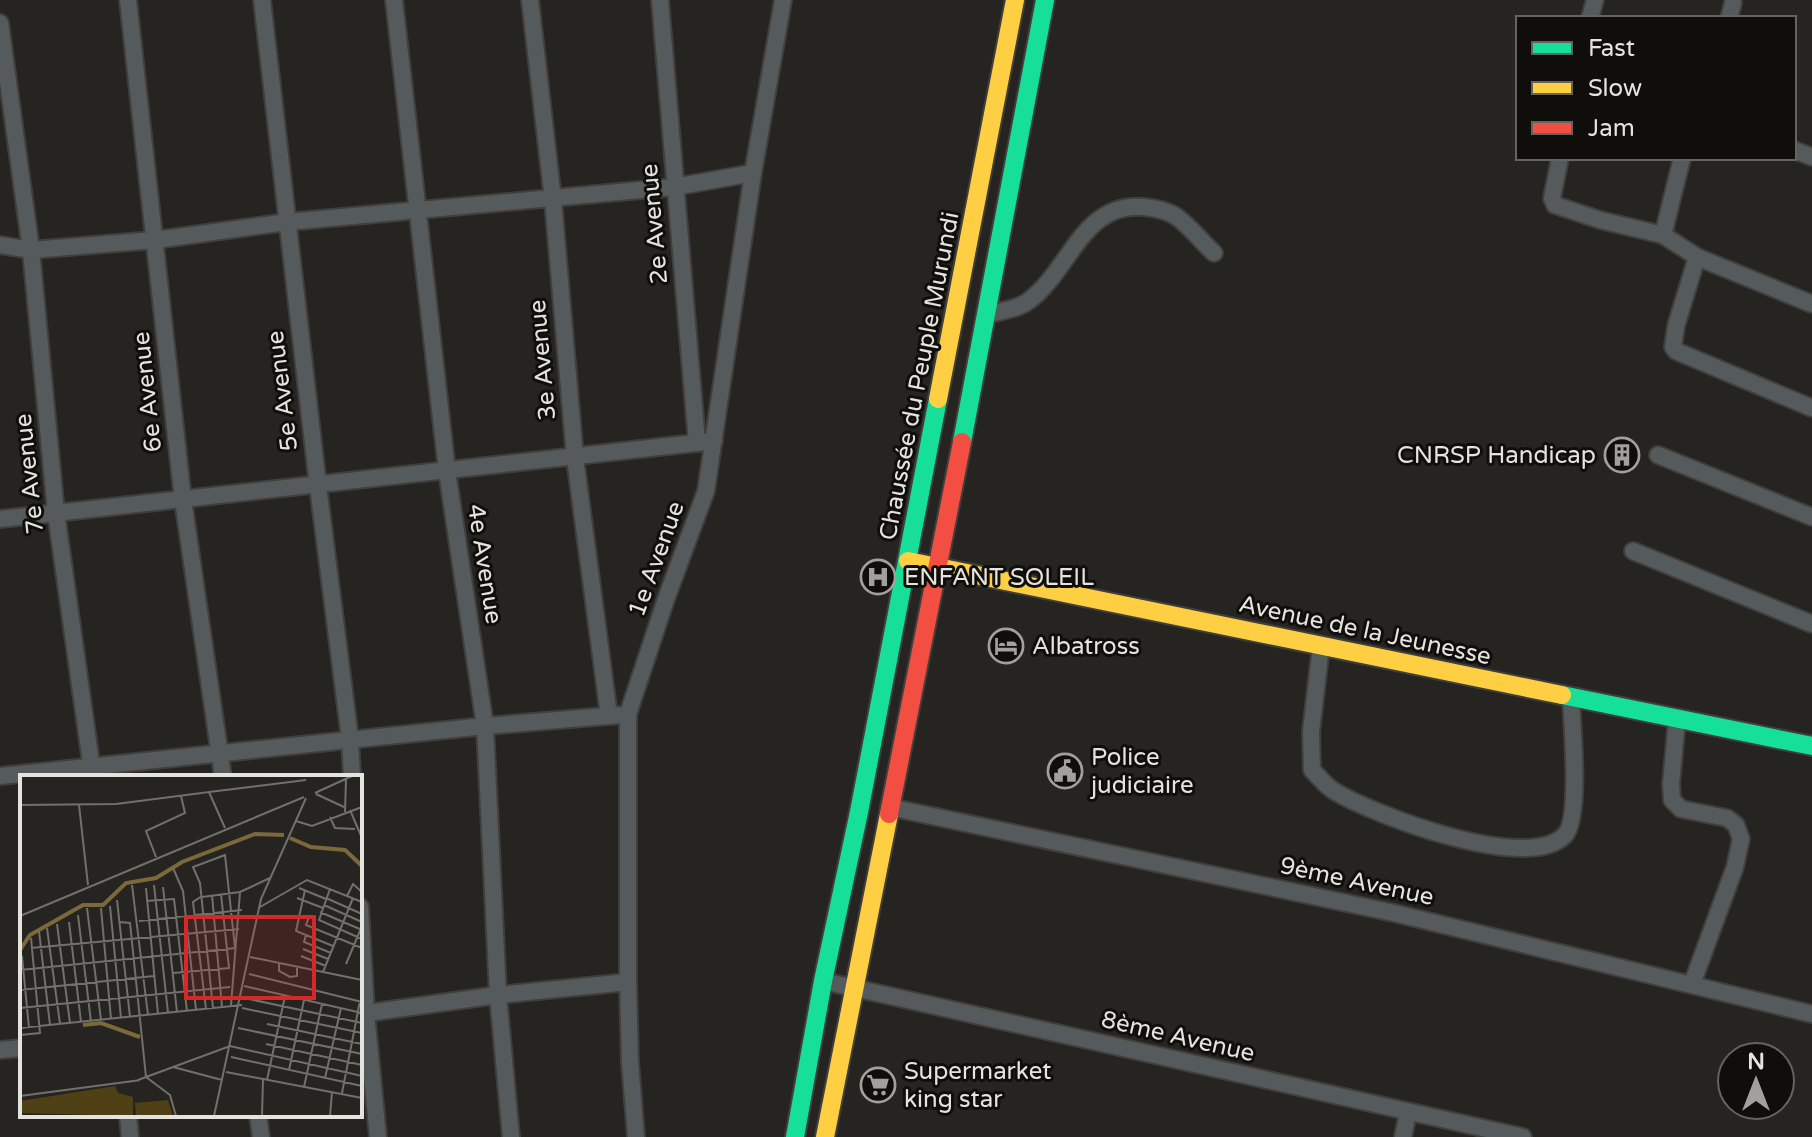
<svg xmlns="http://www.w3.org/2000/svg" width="1812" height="1137" font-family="'Varela Round',sans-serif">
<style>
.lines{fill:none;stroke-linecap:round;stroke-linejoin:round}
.street-casing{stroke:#403f3b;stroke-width:20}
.fast-casing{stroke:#403f3b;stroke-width:22}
.slow-casing{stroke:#403f3b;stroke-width:22}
.jam-casing{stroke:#403f3b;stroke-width:22}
.street{stroke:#555a5c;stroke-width:16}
.fast{stroke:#16e098;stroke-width:18}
.slow{stroke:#ffcf43;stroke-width:18}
.jam{stroke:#f24e42;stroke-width:18}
.labels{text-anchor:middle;stroke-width:6;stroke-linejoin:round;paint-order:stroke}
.street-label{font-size:24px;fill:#e5e3de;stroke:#0f0e0b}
.poi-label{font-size:24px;fill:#e5e3de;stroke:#0f0e0b;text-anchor:start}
.inset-river{fill:none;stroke:#7c693b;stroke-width:4}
.inset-road{fill:none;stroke:#72706c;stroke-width:2}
.view{fill:#d62828;fill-opacity:0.15;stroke:#d62828;stroke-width:4}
.inset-edge{fill:none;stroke:#e5e3de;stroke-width:4}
</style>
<rect width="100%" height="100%" fill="#262420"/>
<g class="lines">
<g class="street-casing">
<g id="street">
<path d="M128,0l55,500 40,277"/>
<path d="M262,0l56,486 32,253 2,38"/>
<path d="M394,0l53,471 38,255 13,269 13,142"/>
<path d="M530,0l23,200 22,258 34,258"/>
<path d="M660,0l37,443"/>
<path d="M1590,18l5,-18"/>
<path d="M1729,18l4,-15"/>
<path d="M0,23l31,227 25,263 37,264"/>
<path d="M1794,150l18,7"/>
<path d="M1560,158l-8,40 3,7 45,15 63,15 34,22 115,47"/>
<path d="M1663,235l19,-77"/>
<path d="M0,245l31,5 124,-10 132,-18 387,-35 79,-14"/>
<path d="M1697,257l-21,69 -3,21 3,4 136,57"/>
<path d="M986,315c12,-4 30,-5 41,-13 43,-30 55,-101 117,-95 11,1 20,3 30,8 14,9 27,26 40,38"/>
<path d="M1658,455l154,62"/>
<path d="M0,519l714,-78"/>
<path d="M1633,551l179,73"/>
<path d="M1321,646l-10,86 1,38c7,7 14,16 22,21 40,24 194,83 231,44 16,-17 7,-111 6,-137"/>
<path d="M1677,719l-6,65 1,16 9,9 46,9 9,7 5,14 -6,28 -43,117"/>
<path d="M0,776l485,-50 134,-11"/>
<path d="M889,807l505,106 418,101"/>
<path d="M360,907l6,106 12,124"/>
<path d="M823,981l700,156"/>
<path d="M360,1014l138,-19 130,-13"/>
<path d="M0,1050l22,-2"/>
<path d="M128,1115l2,22"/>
<path d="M258,1115l3,22"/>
<path d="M636,1137l-6,-75 -2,-80v-268l38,-115 40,-108 47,-318 30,-173"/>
<path d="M1403,1137l5,-25"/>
</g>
</g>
<g class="fast-casing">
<g id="fast">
<path d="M962,442l83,-442"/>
<path d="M1562,695l250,51"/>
<path d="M795,1137l28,-156 36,-169 79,-413"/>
</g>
</g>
<g class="slow-casing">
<g id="slow">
<path d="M938,399l77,-399"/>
<path d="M908,561l654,134"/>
<path d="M825,1137l64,-323"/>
</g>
</g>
<g class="jam-casing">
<path id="jam" d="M889,814l73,-372"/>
</g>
<use href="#street" class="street"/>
<use href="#fast" class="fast"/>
<use href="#slow" class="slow"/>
<use href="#jam" class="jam"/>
</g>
<defs>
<g id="building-ring" transform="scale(1.8)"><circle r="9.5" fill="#0f0e0b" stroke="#a2a09c" stroke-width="1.5"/><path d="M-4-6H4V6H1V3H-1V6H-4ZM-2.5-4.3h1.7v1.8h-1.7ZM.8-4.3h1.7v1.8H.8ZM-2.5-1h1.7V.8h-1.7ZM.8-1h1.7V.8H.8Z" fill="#a2a09c"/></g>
<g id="hospital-ring" transform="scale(1.8)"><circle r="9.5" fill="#0f0e0b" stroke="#a2a09c" stroke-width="1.5"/><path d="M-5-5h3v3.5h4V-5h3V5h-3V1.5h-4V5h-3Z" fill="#a2a09c"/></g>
<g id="hotel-ring" transform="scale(1.8)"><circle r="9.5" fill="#0f0e0b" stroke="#a2a09c" stroke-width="1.5"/><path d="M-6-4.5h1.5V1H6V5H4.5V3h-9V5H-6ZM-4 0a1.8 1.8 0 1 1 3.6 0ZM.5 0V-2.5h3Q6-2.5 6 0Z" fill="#a2a09c"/></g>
<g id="civic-ring" transform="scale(1.8)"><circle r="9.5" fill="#0f0e0b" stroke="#a2a09c" stroke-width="1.5"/><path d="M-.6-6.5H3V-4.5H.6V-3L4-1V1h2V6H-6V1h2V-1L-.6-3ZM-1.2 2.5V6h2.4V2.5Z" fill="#a2a09c"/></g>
<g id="supermarket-ring" transform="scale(1.8)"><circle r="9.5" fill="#0f0e0b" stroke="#a2a09c" stroke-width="1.5"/><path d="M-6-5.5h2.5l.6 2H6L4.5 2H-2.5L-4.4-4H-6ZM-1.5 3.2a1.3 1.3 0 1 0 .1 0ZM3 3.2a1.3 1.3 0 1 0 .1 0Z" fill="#a2a09c"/></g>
</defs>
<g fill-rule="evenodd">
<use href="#building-ring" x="1622" y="455"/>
<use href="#hospital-ring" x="878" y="577"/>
<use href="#hotel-ring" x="1006" y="646"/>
<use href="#civic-ring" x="1065" y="771"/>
<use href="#supermarket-ring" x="878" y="1085"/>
</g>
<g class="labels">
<g class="street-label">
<text transform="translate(654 224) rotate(-95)" y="8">2e Avenue</text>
<text transform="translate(542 360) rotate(-95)" y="8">3e Avenue</text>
<text transform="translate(919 376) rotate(-79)" y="8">Chaussée du Peuple Murundi</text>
<text transform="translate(282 391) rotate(-97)" y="8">5e Avenue</text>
<text transform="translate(147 392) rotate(-96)" y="8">6e Avenue</text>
<text transform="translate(29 474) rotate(-96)" y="8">7e Avenue</text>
<text transform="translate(656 559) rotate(-70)" y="8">1e Avenue</text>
<text transform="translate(485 564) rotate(81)" y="8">4e Avenue</text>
<text transform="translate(1365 630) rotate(12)" y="8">Avenue de la Jeunesse</text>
<text transform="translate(1357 881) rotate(12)" y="8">9ème Avenue</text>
<text transform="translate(1178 1036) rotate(13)" y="8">8ème Avenue</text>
</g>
<g class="poi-label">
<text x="1596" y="463" text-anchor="end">CNRSP Handicap</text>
<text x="904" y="585">ENFANT SOLEIL</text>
<text x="1032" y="654">Albatross</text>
<text x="1091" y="765">Police<tspan x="1091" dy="28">judiciaire</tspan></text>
<text x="904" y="1079">Supermarket<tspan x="904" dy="28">king star</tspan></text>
</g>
</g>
<g transform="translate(20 775)">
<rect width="342" height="342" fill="#262420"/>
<path d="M95,311l3,7 15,4v19l-113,-3v-12zM148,325l5,16h-37l-1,-13z" fill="#504015"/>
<path class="inset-river" d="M270,63l21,9 34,3 17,16M0,175l10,-15 53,-30h20l23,-22 30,-5 26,-16 73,-28 29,1M63,250l18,-2 39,14"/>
<path class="inset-road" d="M189,17l97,-12M295,18l37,-17M296,19l28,13M0,30l96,-1 93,-12 16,36M59,30l9,80M330,35l12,28M325,37l1,-33M310,42l5,11 20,1M276,46l16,5 50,-19M136,82l-10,-26 39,-18 -4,-17M153,93l10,23 13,119M112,110l16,130M134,110l14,128M143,112l14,125M126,113l12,126M279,113l27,11M310,114l-11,31 43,19M285,115l-9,41 37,15M201,119l8,74M192,120l10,112M182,121l-9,6 13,107M327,121l6,-12 9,8M182,122l38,-5 30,-14M277,123l26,10M306,123l36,16M97,125l13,117M126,126l28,-2 13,112M304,130l38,17M90,131l11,112M240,132l47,-27 55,22M67,133l14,112M81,133l10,111M300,137l42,18M58,140l13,107M0,141l284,-119M289,142l-3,8 56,23M119,146l103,-11M49,147l12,100M100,147l10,1 16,154 24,18 6,21M37,149l13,99M27,153l13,96M19,156l11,94M286,160l-2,7 27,11M11,173l208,-19M283,174l25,10M2,181l7,72M281,181l25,10M230,182l112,23M259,188v8l11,6 7,-1v-10M326,189l16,-38M0,195l216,-22M303,197l30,-74M153,198l57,-5M229,199l113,28M224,211l118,27M0,215l134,-14M224,223l118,25M211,230l9,-113M0,233l210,-21M193,233l-13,-125 -7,-16 32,-12 10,93M222,233l120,25M247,249l95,20M0,253l222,-23M218,253l124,26M0,260l20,-2 -9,-95M246,269l96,21M211,282l131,29M153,292l49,13M269,295l15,-70M206,297l136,26M305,303l16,-70M118,305l92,-34 132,30M247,305l18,-84M284,312l18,-83M322,318l18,-92M0,321l121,-16M194,341l47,-217 45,-101M242,341l1,-37M310,341l2,-24"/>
<path class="view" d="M166,142h128v81h-128z"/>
<rect width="342" height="342" class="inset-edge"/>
</g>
<rect x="1516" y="16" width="280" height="144" fill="#0f0e0b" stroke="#65635f" stroke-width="2"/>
<rect x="1532" y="42" width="40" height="12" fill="#16e098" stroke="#65635f" stroke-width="2"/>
<text x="1588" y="56" font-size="24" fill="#e5e3de">Fast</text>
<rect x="1532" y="82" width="40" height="12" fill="#ffcf43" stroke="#65635f" stroke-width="2"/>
<text x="1588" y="96" font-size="24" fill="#e5e3de">Slow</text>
<rect x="1532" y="122" width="40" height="12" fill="#f24e42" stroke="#65635f" stroke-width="2"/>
<text x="1588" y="136" font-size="24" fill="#e5e3de">Jam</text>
<g transform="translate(1756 1081)"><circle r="38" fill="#0f0e0b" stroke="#65635f" stroke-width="2"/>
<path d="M0-6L14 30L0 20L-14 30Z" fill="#a2a09c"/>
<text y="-12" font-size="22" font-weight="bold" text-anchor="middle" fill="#e5e3de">N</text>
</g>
</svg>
